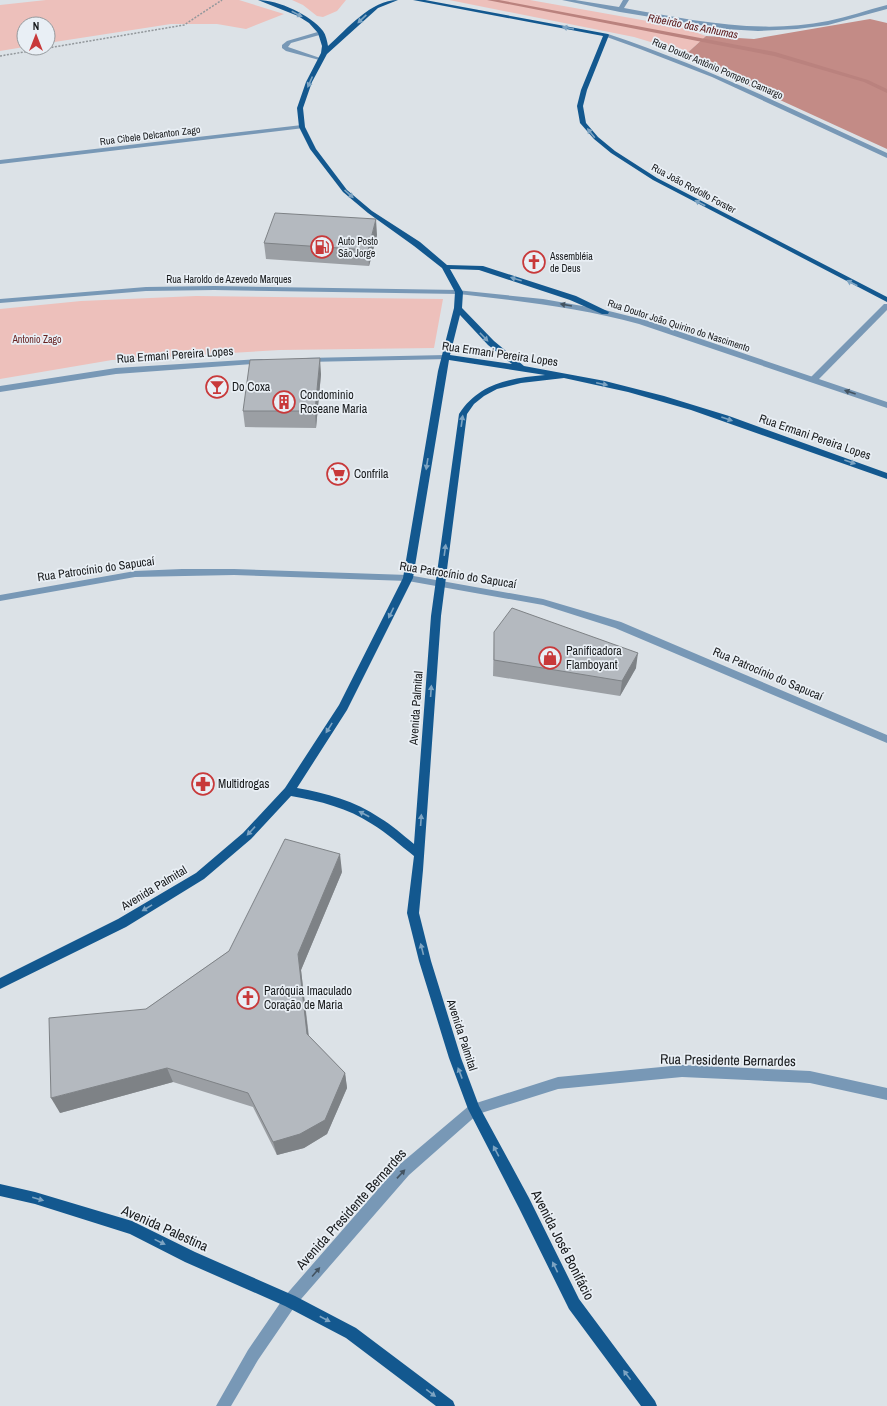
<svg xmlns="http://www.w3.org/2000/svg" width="887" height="1406" font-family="'Archivo Narrow',sans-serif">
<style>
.green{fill:#edc0bb}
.forest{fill:#c38b86}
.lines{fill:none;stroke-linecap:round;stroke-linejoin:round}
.stream{fill:#ba827e;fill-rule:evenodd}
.path{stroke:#92979b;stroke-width:1.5;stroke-dasharray:2 1.5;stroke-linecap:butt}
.service{fill:#7898b6;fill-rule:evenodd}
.minor{fill:#7898b6;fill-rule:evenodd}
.tertiary{fill:#7898b6;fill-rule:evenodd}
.primary{fill:#13588f;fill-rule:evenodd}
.wall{fill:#9b9fa4}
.shaded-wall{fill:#7e8286}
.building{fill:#b4b9bf;stroke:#7e8286}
.oneway{fill:#7ea4c2}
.oneway2{fill:#435361}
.labels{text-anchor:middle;stroke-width:3.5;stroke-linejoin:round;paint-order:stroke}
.far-street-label{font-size:10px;fill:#181a1c;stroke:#e9eff5}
.far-poi-label{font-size:10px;fill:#181a1c;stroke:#e9eff5;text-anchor:start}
.far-park-label{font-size:10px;fill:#662120;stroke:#e9eff5}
.far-water-label{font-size:11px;font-style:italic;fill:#581415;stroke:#e9eff5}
.street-label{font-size:12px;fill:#181a1c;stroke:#e9eff5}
.poi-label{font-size:12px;fill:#181a1c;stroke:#e9eff5;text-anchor:start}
.near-street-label{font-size:14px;fill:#181a1c;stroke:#e9eff5}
</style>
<rect width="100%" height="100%" fill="#dce2e7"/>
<g class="green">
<path d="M46,0h193l45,14 -38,15 -29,-5h-46l-123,19v-19h-24v23l-24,4v-46z"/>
<path d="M292,0h54l-9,11 -14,6 -6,-1 -14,-11z"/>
<path d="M449,0h81l151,27 25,9 -22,20 -20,-10 -30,-9z"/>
<path d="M196,296l247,3 -9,49 -154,2 -168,10 -112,19v-70l81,-8z"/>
</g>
<path class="forest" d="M870,19l17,4v126l-203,-93 22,-20 48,3z"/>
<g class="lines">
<path class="stream" d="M487,0h12l276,52 93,28 19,9v4l-23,-11 -90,-26z"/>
<g class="path">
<path d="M48,48l136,-23 38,-25"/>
<path d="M0,56l48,-8"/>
</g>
<path class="service" d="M321,31l2,1v2l-32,9 -3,4 35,12v2l-37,-10 -4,-3v-3l5,-4z"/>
<g class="minor">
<path d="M562,0h13l44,7 4,-7h6l-5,8c68,12 135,27 204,13 20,-4 39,-11 59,-16v4l-59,16 -31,4 -39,2 -34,-2 -104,-17z"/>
<path d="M604,34h4c96,32 187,76 279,119v5l-175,-81 -72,-28 -36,-13z"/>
<path d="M302,125l3,2 -1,1 -304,36v-4z"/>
<path d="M214,286l245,4 4,2 -4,2 -245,-4 -68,1 -146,12v-4l146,-12z"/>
<path d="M884,304h3v6l-70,71h-6v-4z"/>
<path d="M182,569h52l174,6 135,24 78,23 266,113v8l-272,-115 -72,-23 -135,-24 -174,-6 -99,2 -135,24v-6l135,-24z"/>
<path d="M682,1065l128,6 77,17v12l-77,-17 -128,-6 -124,12 -80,25 -69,61 -114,131 -37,54 -27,46h-15l32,-56 37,-54 114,-131 71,-60 88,-28z"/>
</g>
<g class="tertiary">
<path d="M456,290l87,9 62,11 40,10 242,82v6l-248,-84c-59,-16 -119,-23 -180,-30h-3z"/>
<path d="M446,355h3v4l-143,3 -4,-2 4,-2z"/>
<path d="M262,359l4,2 -1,2 -149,11 -116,18v-6l116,-18z"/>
</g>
<g class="primary">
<path d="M258,0c20,0 53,15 65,31 3,4 4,10 5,15 19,-17 43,-46 70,-46l-20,8 -51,46 -15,28 -9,26 2,19 11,22 31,41 25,21 48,31 27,23 36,1 93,30 33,16 -1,2h-6l-32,-14 -91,-30 -29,-1 13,23 -1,16 32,33 30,25 81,15 59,15 65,20 158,57v6l-196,-69 -63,-18 -64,-14 -43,5 -24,6 -13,7 -10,8 -7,10 -26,202 -18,254 -4,43 12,48 30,97 18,48 50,92 50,101 76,102 2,5h-16l-72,-97 -50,-101 -51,-99 -19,-51 -30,-97 -12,-48 7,-57c-14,-11 -27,-23 -42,-32 -24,-16 -52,-23 -81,-28l-40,43 -47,40 -78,48 -126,62v-11l118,-59 78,-46 47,-40 42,-45 54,-83 64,-127 35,-207 16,-63 1,-16 -13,-24 -28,-22 -46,-33 -25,-21 -33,-43 -11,-22 -2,-19 9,-26 15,-29 1,-7 -4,-13 -9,-10 -11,-7zM460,315l28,30 24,19 -62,-9zM449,360l96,15c-35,3 -66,8 -86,39l-28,202 -17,228c-11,-9 -22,-19 -34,-26 -25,-17 -54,-25 -83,-30l50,-78 66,-132z"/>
<path d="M413,0h12l183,34 1,1 -22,55 -4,16 3,17 12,14 17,14 42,27 230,119v5l-234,-122 -42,-27 -17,-14 -14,-16 -3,-17 4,-16 22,-54z"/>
<path d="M0,1184l35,8 97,29 63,31 100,44 61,32 97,73 2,5h-19l-90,-68 -61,-32 -100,-44 -55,-28 -95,-30 -35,-8z"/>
</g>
</g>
<g class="wall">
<path d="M377,235l-8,31 -103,-7 -2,-16z"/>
<path d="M321,374l-5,54 -71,-1 -2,-16z"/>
<path d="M494,632l142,36 -16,28 -127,-20z"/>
<path d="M342,872l-41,98 8,66 36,37 2,15 -20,46 -23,14 -27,7 -24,-48 -80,-25 -113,31 86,-104z"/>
</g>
<g class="shaded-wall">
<path d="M376,219l1,16 -8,31 -1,-16z"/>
<path d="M320,358l1,16 -5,54 -1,-17z"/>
<path d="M638,653l-2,15 -16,28 2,-15z"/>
<path d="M340,854l2,18 -41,98 9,80 -3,-16 -9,-80z"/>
<path d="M167,1068l6,14 -113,31 -9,-15z"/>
<path d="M345,1073l2,15 -20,46 -23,14 -27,7 -4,-13z"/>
</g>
<g class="building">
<path d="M275,213l101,6 -8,31 -104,-7z"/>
<path d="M320,358l-5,53h-72l7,-51z"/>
<path d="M512,608l126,45 -16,28 -128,-21v-28z"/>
<path d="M285,839l55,15 -42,100 9,80 38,39 -20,47 -25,14 -27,8 -25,-49 -81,-25 -116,30 -2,-80 97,-9 83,-58z"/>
</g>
<defs><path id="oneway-solid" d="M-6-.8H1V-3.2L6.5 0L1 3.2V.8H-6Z"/></defs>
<g class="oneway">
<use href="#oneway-solid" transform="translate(297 14) rotate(27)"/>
<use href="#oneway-solid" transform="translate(362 19) rotate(137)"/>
<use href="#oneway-solid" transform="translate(568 28) rotate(-170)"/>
<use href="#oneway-solid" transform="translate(310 82) rotate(114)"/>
<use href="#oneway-solid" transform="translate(591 133) rotate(-129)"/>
<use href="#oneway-solid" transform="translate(349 194) rotate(42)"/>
<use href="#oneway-solid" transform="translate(700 203) rotate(-152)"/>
<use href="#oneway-solid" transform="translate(516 279) rotate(-162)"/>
<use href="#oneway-solid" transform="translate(852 283) rotate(-153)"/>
<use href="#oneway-solid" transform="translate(484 337) rotate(46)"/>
<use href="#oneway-solid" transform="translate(602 384) rotate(12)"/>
<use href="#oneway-solid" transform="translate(727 419) rotate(19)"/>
<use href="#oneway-solid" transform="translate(462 421) rotate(-82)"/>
<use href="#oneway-solid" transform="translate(850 462) rotate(19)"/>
<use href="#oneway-solid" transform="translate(427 464) rotate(99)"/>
<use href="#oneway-solid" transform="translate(445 550) rotate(-82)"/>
<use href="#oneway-solid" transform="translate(391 613) rotate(116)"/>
<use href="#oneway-solid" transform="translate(431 691) rotate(-86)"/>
<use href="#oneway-solid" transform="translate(329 728) rotate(122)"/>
<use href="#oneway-solid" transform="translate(364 814) rotate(-152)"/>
<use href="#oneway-solid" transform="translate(421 820) rotate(-86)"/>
<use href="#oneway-solid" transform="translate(251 831) rotate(133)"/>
<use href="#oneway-solid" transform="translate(147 908) rotate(149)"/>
<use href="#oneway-solid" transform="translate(422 949) rotate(-104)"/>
<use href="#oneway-solid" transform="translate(460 1073) rotate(-111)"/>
<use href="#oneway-solid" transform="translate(496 1151) rotate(-118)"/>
<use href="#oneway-solid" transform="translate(38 1199) rotate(16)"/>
<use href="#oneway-solid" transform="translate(160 1242) rotate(26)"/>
<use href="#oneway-solid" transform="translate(555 1267) rotate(-116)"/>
<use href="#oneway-solid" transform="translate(325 1319) rotate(28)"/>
<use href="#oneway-solid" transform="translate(627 1375) rotate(-127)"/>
<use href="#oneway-solid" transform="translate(431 1393) rotate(37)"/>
</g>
<g class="oneway2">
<use href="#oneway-solid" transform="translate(566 305) rotate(-170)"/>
<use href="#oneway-solid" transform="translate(850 392) rotate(-161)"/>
<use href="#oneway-solid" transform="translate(401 1174) rotate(-47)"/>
<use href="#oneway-solid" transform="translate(316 1272) rotate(-49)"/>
</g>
<defs>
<g id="fuel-ring" transform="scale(1.15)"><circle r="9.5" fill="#e9eff5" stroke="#c8393a" stroke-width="1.5"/><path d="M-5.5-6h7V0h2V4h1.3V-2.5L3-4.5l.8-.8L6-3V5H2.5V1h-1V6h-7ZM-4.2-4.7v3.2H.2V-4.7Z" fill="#c8393a"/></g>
<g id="church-ring" transform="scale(1.15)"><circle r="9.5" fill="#e9eff5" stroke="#c8393a" stroke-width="1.5"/><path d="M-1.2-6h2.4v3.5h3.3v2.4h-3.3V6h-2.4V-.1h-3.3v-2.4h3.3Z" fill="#c8393a"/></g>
<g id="bar-ring" transform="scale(1.15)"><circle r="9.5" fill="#e9eff5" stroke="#c8393a" stroke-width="1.5"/><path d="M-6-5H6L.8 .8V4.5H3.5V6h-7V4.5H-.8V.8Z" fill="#c8393a"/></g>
<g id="building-ring" transform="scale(1.15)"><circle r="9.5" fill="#e9eff5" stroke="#c8393a" stroke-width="1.5"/><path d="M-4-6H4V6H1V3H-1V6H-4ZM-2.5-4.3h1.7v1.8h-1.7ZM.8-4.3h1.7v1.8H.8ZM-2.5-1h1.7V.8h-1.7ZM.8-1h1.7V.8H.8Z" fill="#c8393a"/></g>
<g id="supermarket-ring" transform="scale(1.15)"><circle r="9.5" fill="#e9eff5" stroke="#c8393a" stroke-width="1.5"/><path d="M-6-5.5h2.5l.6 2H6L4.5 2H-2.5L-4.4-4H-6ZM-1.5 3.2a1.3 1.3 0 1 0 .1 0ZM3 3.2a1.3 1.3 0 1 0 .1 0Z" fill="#c8393a"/></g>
<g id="shop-ring" transform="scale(1.15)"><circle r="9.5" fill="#e9eff5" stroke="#c8393a" stroke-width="1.5"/><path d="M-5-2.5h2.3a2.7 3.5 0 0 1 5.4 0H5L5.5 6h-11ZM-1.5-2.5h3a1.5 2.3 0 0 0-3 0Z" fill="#c8393a"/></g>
<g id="pharmacy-ring" transform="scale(1.15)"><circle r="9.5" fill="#e9eff5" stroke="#c8393a" stroke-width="1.5"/><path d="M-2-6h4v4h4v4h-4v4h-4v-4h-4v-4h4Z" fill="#c8393a"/></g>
</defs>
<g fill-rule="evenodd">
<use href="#fuel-ring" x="322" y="247"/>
<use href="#church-ring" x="534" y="262"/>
<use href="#bar-ring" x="217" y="387"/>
<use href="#building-ring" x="284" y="402"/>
<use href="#supermarket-ring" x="338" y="474"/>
<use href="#shop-ring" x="550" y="658"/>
<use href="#pharmacy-ring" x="203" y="784"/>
<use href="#church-ring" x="248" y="998"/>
</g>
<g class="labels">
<g class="far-street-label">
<text transform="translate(718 68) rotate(23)" y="4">Rua Doutor Antônio Pompeo Camargo</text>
<text transform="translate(150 135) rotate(-7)" y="4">Rua Cibele Delcanton Zago</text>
<text transform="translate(694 188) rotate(28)" y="4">Rua João Rodolfo Forster</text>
<text x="229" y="283">Rua Haroldo de Azevedo Marques</text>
<text transform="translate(679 325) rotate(18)" y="4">Rua Doutor João Quirino do Nascimento</text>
</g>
<g class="far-poi-label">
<text x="338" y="245">Auto Posto<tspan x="338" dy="12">São Jorge</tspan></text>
<text x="550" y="260">Assembléia<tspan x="550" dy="12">de Deus</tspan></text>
</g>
<g class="far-park-label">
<text x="37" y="343">Antonio Zago</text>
</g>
<g class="far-water-label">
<text transform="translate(693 26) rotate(11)" y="4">Ribeirão das Anhumas</text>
</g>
<g class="street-label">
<text transform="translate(500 354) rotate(8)" y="4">Rua Ermani Pereira Lopes</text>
<text transform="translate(175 355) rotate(-4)" y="4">Rua Ermani Pereira Lopes</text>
<text transform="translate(815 437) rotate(19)" y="4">Rua Ermani Pereira Lopes</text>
<text transform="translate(96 569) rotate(-8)" y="4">Rua Patrocínio do Sapucaí</text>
<text transform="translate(458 575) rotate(9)" y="4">Rua Patrocínio do Sapucaí</text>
<text transform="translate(768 674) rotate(23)" y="4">Rua Patrocínio do Sapucaí</text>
<text transform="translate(416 708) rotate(-86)" y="4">Avenida Palmital</text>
<text transform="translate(154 888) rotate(-31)" y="4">Avenida Palmital</text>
<text transform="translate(462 1035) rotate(72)" y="4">Avenida Palmital</text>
</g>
<g class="poi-label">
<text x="232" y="391">Do Coxa</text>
<text x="300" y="399">Condominio<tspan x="300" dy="14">Roseane Maria</tspan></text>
<text x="354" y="478">Confrila</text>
<text x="566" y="655">Panificadora<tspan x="566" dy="14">Flamboyant</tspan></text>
<text x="218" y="788">Multidrogas</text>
<text x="264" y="995">Paróquia Imaculado<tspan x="264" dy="14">Coração de Maria</tspan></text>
</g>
<g class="near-street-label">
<text transform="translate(728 1060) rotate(1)" y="5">Rua Presidente Bernardes</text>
<text transform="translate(351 1209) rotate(-48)" y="5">Avenida Presidente Bernardes</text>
<text transform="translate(165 1228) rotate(24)" y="5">Avenida Palestina</text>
<text transform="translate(563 1245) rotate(63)" y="5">Avenida José Bonifácio</text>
</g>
</g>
<g transform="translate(36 36)"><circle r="19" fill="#e9eff5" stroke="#959a9e"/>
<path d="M0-3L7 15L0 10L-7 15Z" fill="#c8393a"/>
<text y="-6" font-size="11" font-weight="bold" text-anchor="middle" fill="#181a1c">N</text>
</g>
</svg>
